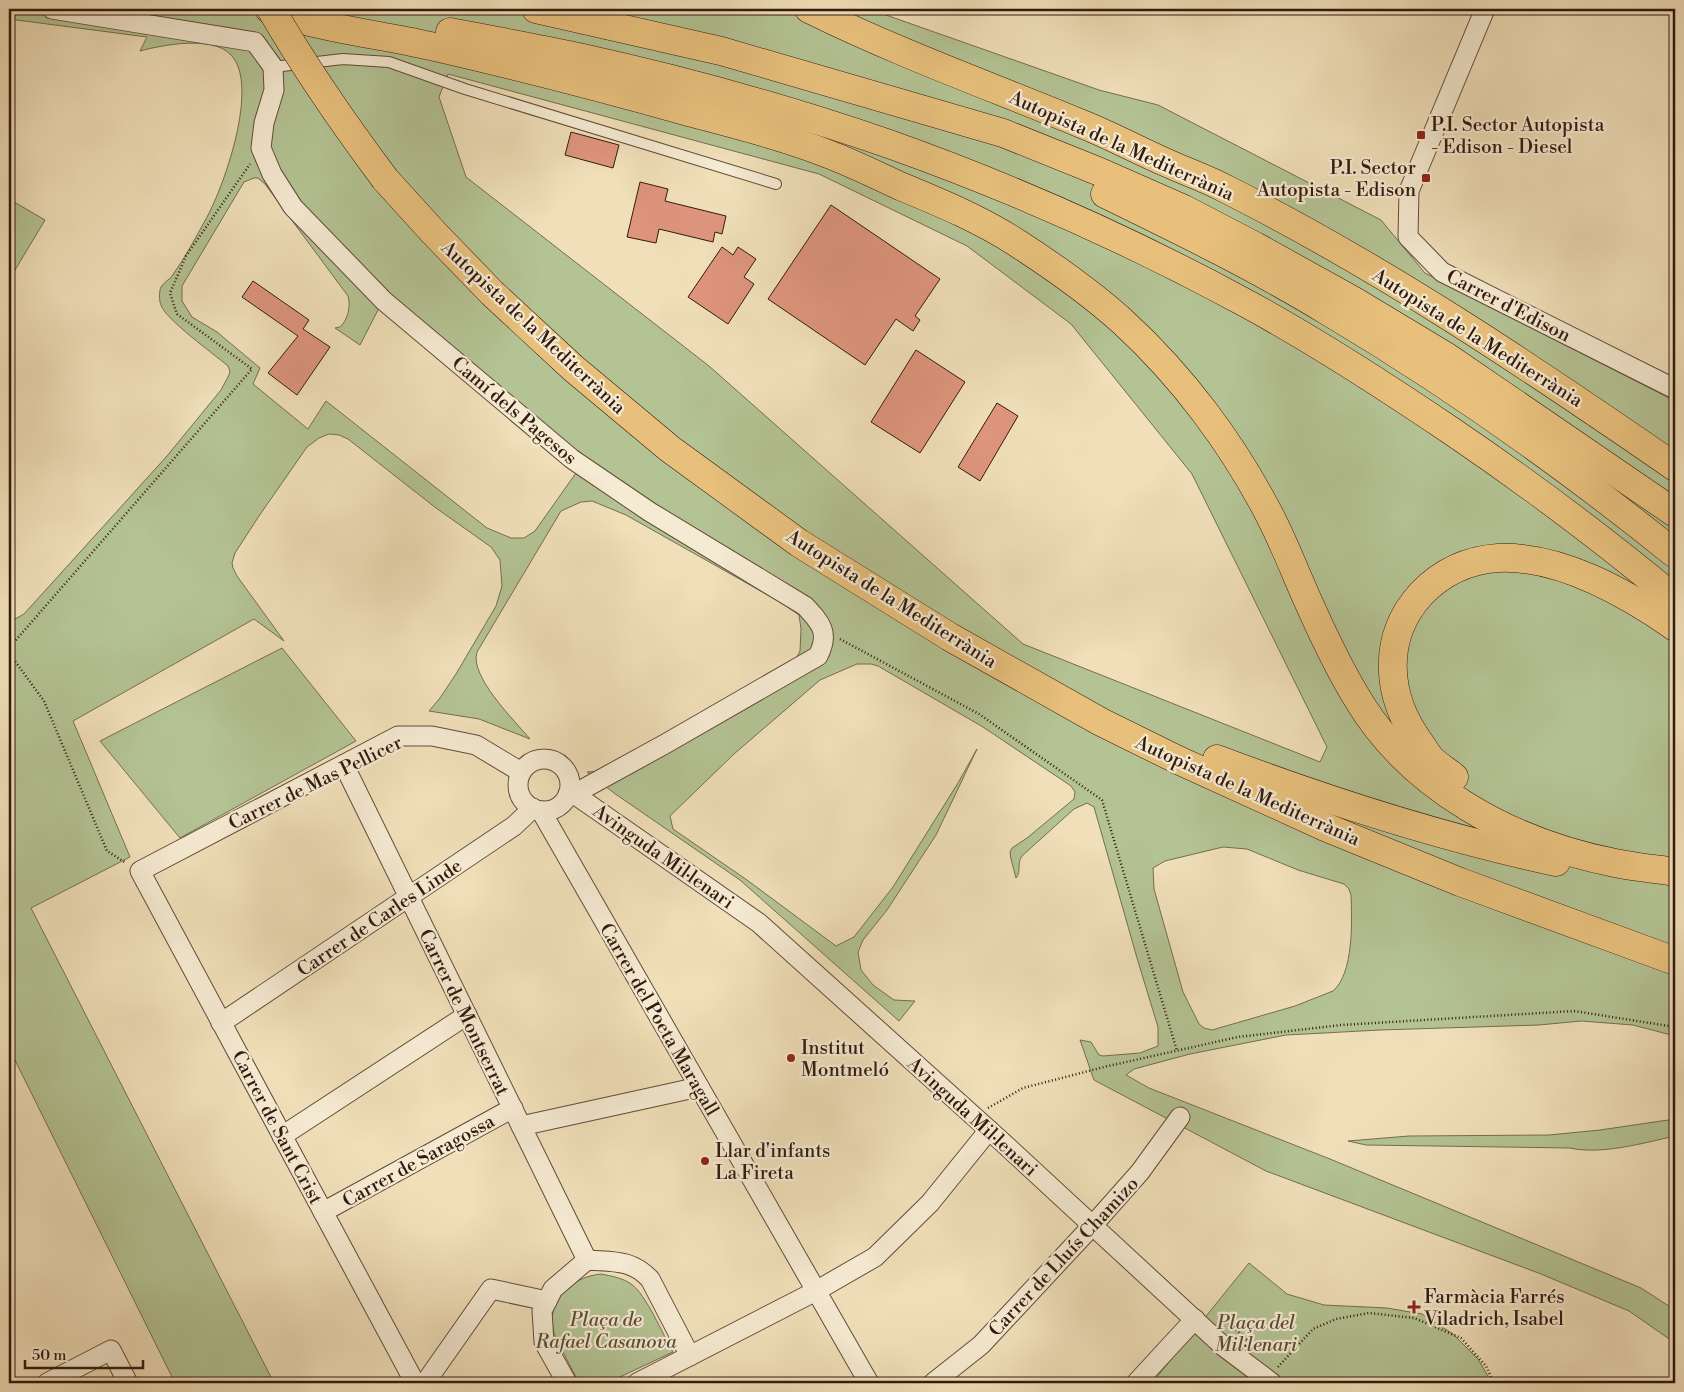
<svg xmlns="http://www.w3.org/2000/svg" width="1684" height="1392" font-family="'Libre Bodoni',serif">
<style>
.green{fill:#b4c394;stroke:#736e51;fill-rule:evenodd}
.building{fill:#de957d;stroke:#321a0e}
.lines{fill:none;stroke-linecap:round;stroke-linejoin:round}
.lane-casing{stroke:#624b39;stroke-width:12}
.street-casing{stroke:#624b39;stroke-width:21}
.highway-casing{stroke:#321a0e;stroke-width:29}
.path{stroke:#321a0e;stroke-width:2.5;stroke-dasharray:1 2.5;stroke-linecap:butt}
.lane{stroke:#f5ead2;stroke-width:10}
.street{stroke:#f5ead2;stroke-width:19}
.highway{stroke:#e8c07c;stroke-width:28}
.highway-bridge-casing{stroke:#321a0e;stroke-width:29;stroke-linecap:butt}
.highway-bridge{stroke:#e8c07c;stroke-width:28}
.poi-dot{fill:#8f2418;stroke:#f5ead2;stroke-width:2}
.labels{text-anchor:middle;stroke-width:4.5;stroke-linejoin:round;paint-order:stroke}
.poi-label{font-size:19px;fill:#321a0e;stroke:#f5ead2;text-anchor:start}
.street-label{font-size:19px;fill:#321a0e;stroke:#f5ead2}
.park-label{font-size:19px;font-style:italic;fill:#594d36;stroke:#f5ead2}
</style>
<rect width="100%" height="100%" fill="#f0dfb9"/>
<filter id="stains"><feTurbulence type="fractalNoise" baseFrequency=".004" numOctaves="4"/><feColorMatrix values="0 0 0 0 .2 0 0 0 0 .09 0 0 0 0 .02 0 0 0 .5 -.17"/></filter>
<radialGradient id="worn" r=".72"><stop offset=".6" stop-color="#630" stop-opacity="0"/><stop offset="1" stop-color="#630" stop-opacity=".3"/></radialGradient>
<g class="green">
<path d="M9,9h864l13,6 213,75 59,15 223,115 44,53 250,128v635l-42,-11 -52,-4 -42,4 -159,5 -94,5 -96,19 -56,15 -8,6 23,13 181,71 311,129 34,22v33l-46,-32 -88,-37 -275,-103 -172,-91 -14,-40 11,2 8,13 4,1 37,-3 18,-7v-19l-21,-69 -43,-151 -7,-4 -13,6 -51,46c-7,7 -1,16 -7,23l-5,-19 -1,-7 2,-4 15,-10 47,-39 1,-7 -4,-6 -88,-59 -105,-61 -7,-2h-14l-37,16 -86,74 -64,62 3,13 74,51 89,66 18,-9 39,-50 65,-104 19,-34 -41,86 -49,75 -24,30 -5,12 3,18 12,15 21,15 21,1 -16,20 -159,-141 -126,-87 -27,-21 13,-1 181,-100 16,-14 3,-6 1,-22 -2,-14 -17,-12 -156,-88 -34,-14 -11,1 -20,9 -84,141c-8,24 38,69 53,87l-51,-20 -50,-8 11,-13 16,-24 40,-68 6,-20 -2,-26 -9,-13 -55,-39 -88,-69 -9,-4 -10,-1 -10,4 -12,9 -48,69 -24,37 -3,10 1,5 4,8 47,65 -30,-22 -181,102 57,136 -99,51 243,475h-99l-166,-335v-429h6l9,-5 143,-158 54,-66 8,-15 1,-4 -2,-5c-14,-12 -63,-47 -67,-61 -2,-4 -2,-14 0,-18 3,-5 8,-7 11,-11 13,-18 24,-39 35,-59 17,-31 53,-132 24,-162 -18,-20 -69,-10 -91,-4l7,-14 -138,-18zM448,74l371,100 148,72 104,78 121,150 135,273 -7,15 -297,-118 -314,-278 -243,-189 -27,-80zM254,178h4l7,6 83,112c3,10 0,24 -8,31l-5,1 25,17 19,-37 197,165 -41,58 -11,7h-13l-24,-10 -161,-127 -18,28 -55,-45 7,-16 -43,-36 -25,-15 -10,-16v-15l59,-99 3,-5zM1223,847l24,2 51,21 46,14 5,5 2,6c1,25 3,78 -18,96l-38,15 -83,24 -8,-2 -5,-4 -16,-32 -29,-103 -1,-21 12,-7z"/>
<path d="M9,199l36,21 -36,60z"/>
<path d="M282,648l74,93 -176,97 -80,-97z"/>
<path d="M1675,1119v17c-31,7 -74,19 -105,12l-204,-3 -18,-4 61,-5 140,-1 51,-5z"/>
<path d="M1249,1263l38,31 37,11 63,3 35,6 31,20 25,25 14,24h-330l-6,-5z"/>
<path d="M601,1274c10,2 22,4 30,10 15,10 32,51 42,68l-66,31h-28c-6,-12 -12,-23 -18,-35 -2,-5 -5,-10 -7,-15 -9,-32 17,-56 47,-59z"/>
</g>
<g class="building">
<path d="M571,132l48,13 -6,23 -48,-13z"/>
<path d="M640,182l28,7 -3,12 61,15 -4,18 -7,-2 -2,10 -54,-13 -3,14 -29,-6z"/>
<path d="M831,205l109,74 -25,37 5,4 -7,11 -17,-12 -31,46 -97,-66z"/>
<path d="M722,247l11,8 5,-8 18,12 -12,18 10,7 -26,40 -40,-27z"/>
<path d="M253,281l56,39 -6,9 27,18 -33,48 -29,-22 30,-37 -56,-39z"/>
<path d="M916,350l49,32 -45,71 -49,-31z"/>
<path d="M997,403l21,13 -38,65 -22,-14z"/>
</g>
<g class="lines">
<g class="lane-casing">
<path id="lane" d="M273,67l70,-8 46,3 76,27 311,95"/>
</g>
<g class="street-casing">
<g id="street">
<path d="M52,9l203,33 18,25 1,23 -10,33 -3,25 11,26 21,33 91,94 188,158 78,53 155,94c16,17 25,27 13,50l-153,88 -91,50"/>
<path d="M1485,9l-76,182 -1,46 34,35 233,117"/>
<circle cx="544" cy="785" r="26"/>
<path d="M344,765l243,495"/>
<path d="M568,794h6l185,129 240,216 224,207 49,37"/>
<path d="M541,811l328,572"/>
<path d="M221,1023l293,-197 19,-18"/>
<path d="M521,1126l178,-39"/>
<path d="M282,1136l185,-121"/>
<path d="M323,1212l190,-104"/>
<path d="M47,1383l64,-33 17,33"/>
<path d="M415,1383l-275,-512 258,-135h34l44,9 45,27"/>
<path d="M425,1383l66,-94 56,12"/>
<path d="M567,1383l-23,-41 -2,-31 11,-22 34,-29c26,2 44,-1 63,19l40,77"/>
<path d="M637,1383l179,-92 59,-34 55,-54 59,-73"/>
<path d="M933,1383l48,-38 112,-120 47,-53 40,-55"/>
<path d="M1136,1383l59,-64"/>
</g>
</g>
<g class="highway-casing">
<g id="highway">
<path d="M269,9c11,3 22,8 33,11 45,12 92,17 137,28 83,19 164,40 246,63 48,13 97,25 143,43 24,9 48,21 72,32 41,17 80,33 117,57 37,24 73,49 106,79 59,54 110,122 147,194 16,31 28,64 43,96 13,29 27,58 44,86 54,91 156,145 258,165 19,4 40,6 60,9"/>
<path d="M536,9l185,42 282,82 97,39 84,37 71,37 99,55 93,56 228,156"/>
<path d="M809,9c87,43 178,76 268,113 31,12 60,28 90,41 20,9 40,16 59,26 157,79 304,178 449,278"/>
<path d="M450,32c43,8 86,16 128,25 105,23 210,52 311,87 121,43 238,95 351,156 73,39 142,84 210,130 78,53 153,109 225,169"/>
<path d="M385,179l49,54 58,60 81,75 97,81 129,94 151,94 151,85 77,38 147,67 135,55 215,79"/>
<path d="M1105,194c76,37 152,74 224,118 121,72 237,154 346,242"/>
<path d="M1217,759c111,42 223,78 339,103"/>
<path d="M1454,777c-6,-5 -14,-10 -21,-16 -5,-5 -9,-12 -13,-18 -34,-46 -39,-105 1,-149 21,-22 47,-34 77,-36 62,-3 128,35 177,69"/>
</g>
</g>
<g class="path">
<path d="M840,639l139,75 123,86 75,251"/>
<path d="M9,648l243,-279 -75,-55 -7,-21 16,-37 64,-92"/>
<path d="M9,653l35,48 63,150 19,12"/>
<path d="M988,1108l35,-20 85,-22 130,-29 103,-12 233,-14 101,16"/>
<path d="M1224,1323l2,-3 30,28"/>
<path d="M1278,1367l35,-38 23,-10 33,-6 45,5 47,20 25,28 8,17"/>
</g>
<use href="#lane" class="lane"/>
<use href="#street" class="street"/>
<use href="#highway" class="highway"/>
<g class="highway-bridge-casing">
<path id="highway-bridge" d="M271,9c34,59 73,115 114,170"/>
</g>
<use href="#highway-bridge" class="highway-bridge"/>
</g>
<g class="poi-dot">
<rect x="1416" y="130" width="10" height="10" rx="2.5"/>
<rect x="1421" y="173" width="10" height="10" rx="2.5"/>
<circle cx="791" cy="1058" r="5"/>
<circle cx="705" cy="1161" r="5"/>
<path d="M1411.5 1299.5h5v5h5v5h-5v5h-5v-5h-5v-5h5z"/>
</g>
<g class="labels">
<g class="poi-label">
<text x="1431" y="131">P.I. Sector Autopista<tspan x="1431" dy="22">- Edison - Diesel</tspan></text>
<text x="1416" y="174" text-anchor="end">P.I. Sector<tspan x="1416" dy="22">Autopista - Edison</tspan></text>
<text x="801" y="1054">Institut<tspan x="801" dy="22">Montmeló</tspan></text>
<text x="715" y="1157">Llar d'infants<tspan x="715" dy="22">La Fireta</tspan></text>
<text x="1424" y="1303">Farmàcia Farrés<tspan x="1424" dy="22">Viladrich, Isabel</tspan></text>
</g>
<g class="street-label">
<text transform="translate(1122 145) rotate(24)" y="7">Autopista de la Mediterrània</text>
<text transform="translate(1509 305) rotate(27)" y="7">Carrer d'Edison</text>
<text transform="translate(534 327) rotate(43)" y="7">Autopista de la Mediterrània</text>
<text transform="translate(1478 337) rotate(32)" y="7">Autopista de la Mediterrània</text>
<text transform="translate(515 410) rotate(40)" y="7">Camí dels Pagesos</text>
<text transform="translate(892 598) rotate(32)" y="7">Autopista de la Mediterrània</text>
<text transform="translate(315 782) rotate(-26)" y="7">Carrer de Mas Pellicer</text>
<text transform="translate(1248 790) rotate(24)" y="7">Autopista de la Mediterrània</text>
<text transform="translate(664 856) rotate(35)" y="7">Avinguda Mil·lenari</text>
<text transform="translate(379 917) rotate(-34)" y="7">Carrer de Carles Linde</text>
<text transform="translate(465 1012) rotate(64)" y="7">Carrer de Montserrat</text>
<text transform="translate(660 1019) rotate(60)" y="7">Carrer del Poeta Maragall</text>
<text transform="translate(973 1116) rotate(42)" y="7">Avinguda Mil·lenari</text>
<text transform="translate(278 1127) rotate(62)" y="7">Carrer de Sant Crist</text>
<text transform="translate(418 1160) rotate(-29)" y="7">Carrer de Saragossa</text>
<text transform="translate(1063 1256) rotate(-47)" y="7">Carrer de Lluís Chamizo</text>
</g>
<g class="park-label">
<text x="606" y="1326">Plaça de<tspan x="606" dy="22">Rafael Casanova</tspan></text>
<text x="1256" y="1329">Plaça del<tspan x="1256" dy="22">Mil·lenari</tspan></text>
</g>
</g>
<rect width="1684" height="1392" fill="none" stroke="#f0dfb9" stroke-width="30"/>
<rect x="10" y="10" width="1664" height="1372" fill="none" stroke="#321a0e" stroke-width="2.5"/>
<rect x="15" y="15" width="1654" height="1362" fill="none" stroke="#321a0e"/>
<path d="M25 1360v8h118v-8" fill="none" stroke="#321a0e" stroke-width="2.5"/>
<text x="32" y="1360" font-size="15" fill="#321a0e" stroke="#f5ead2" stroke-width="4" paint-order="stroke">50 m</text>
<rect width="100%" height="100%" filter="url(#stains)"/>
<rect width="100%" height="100%" fill="url(#worn)"/>
</svg>
